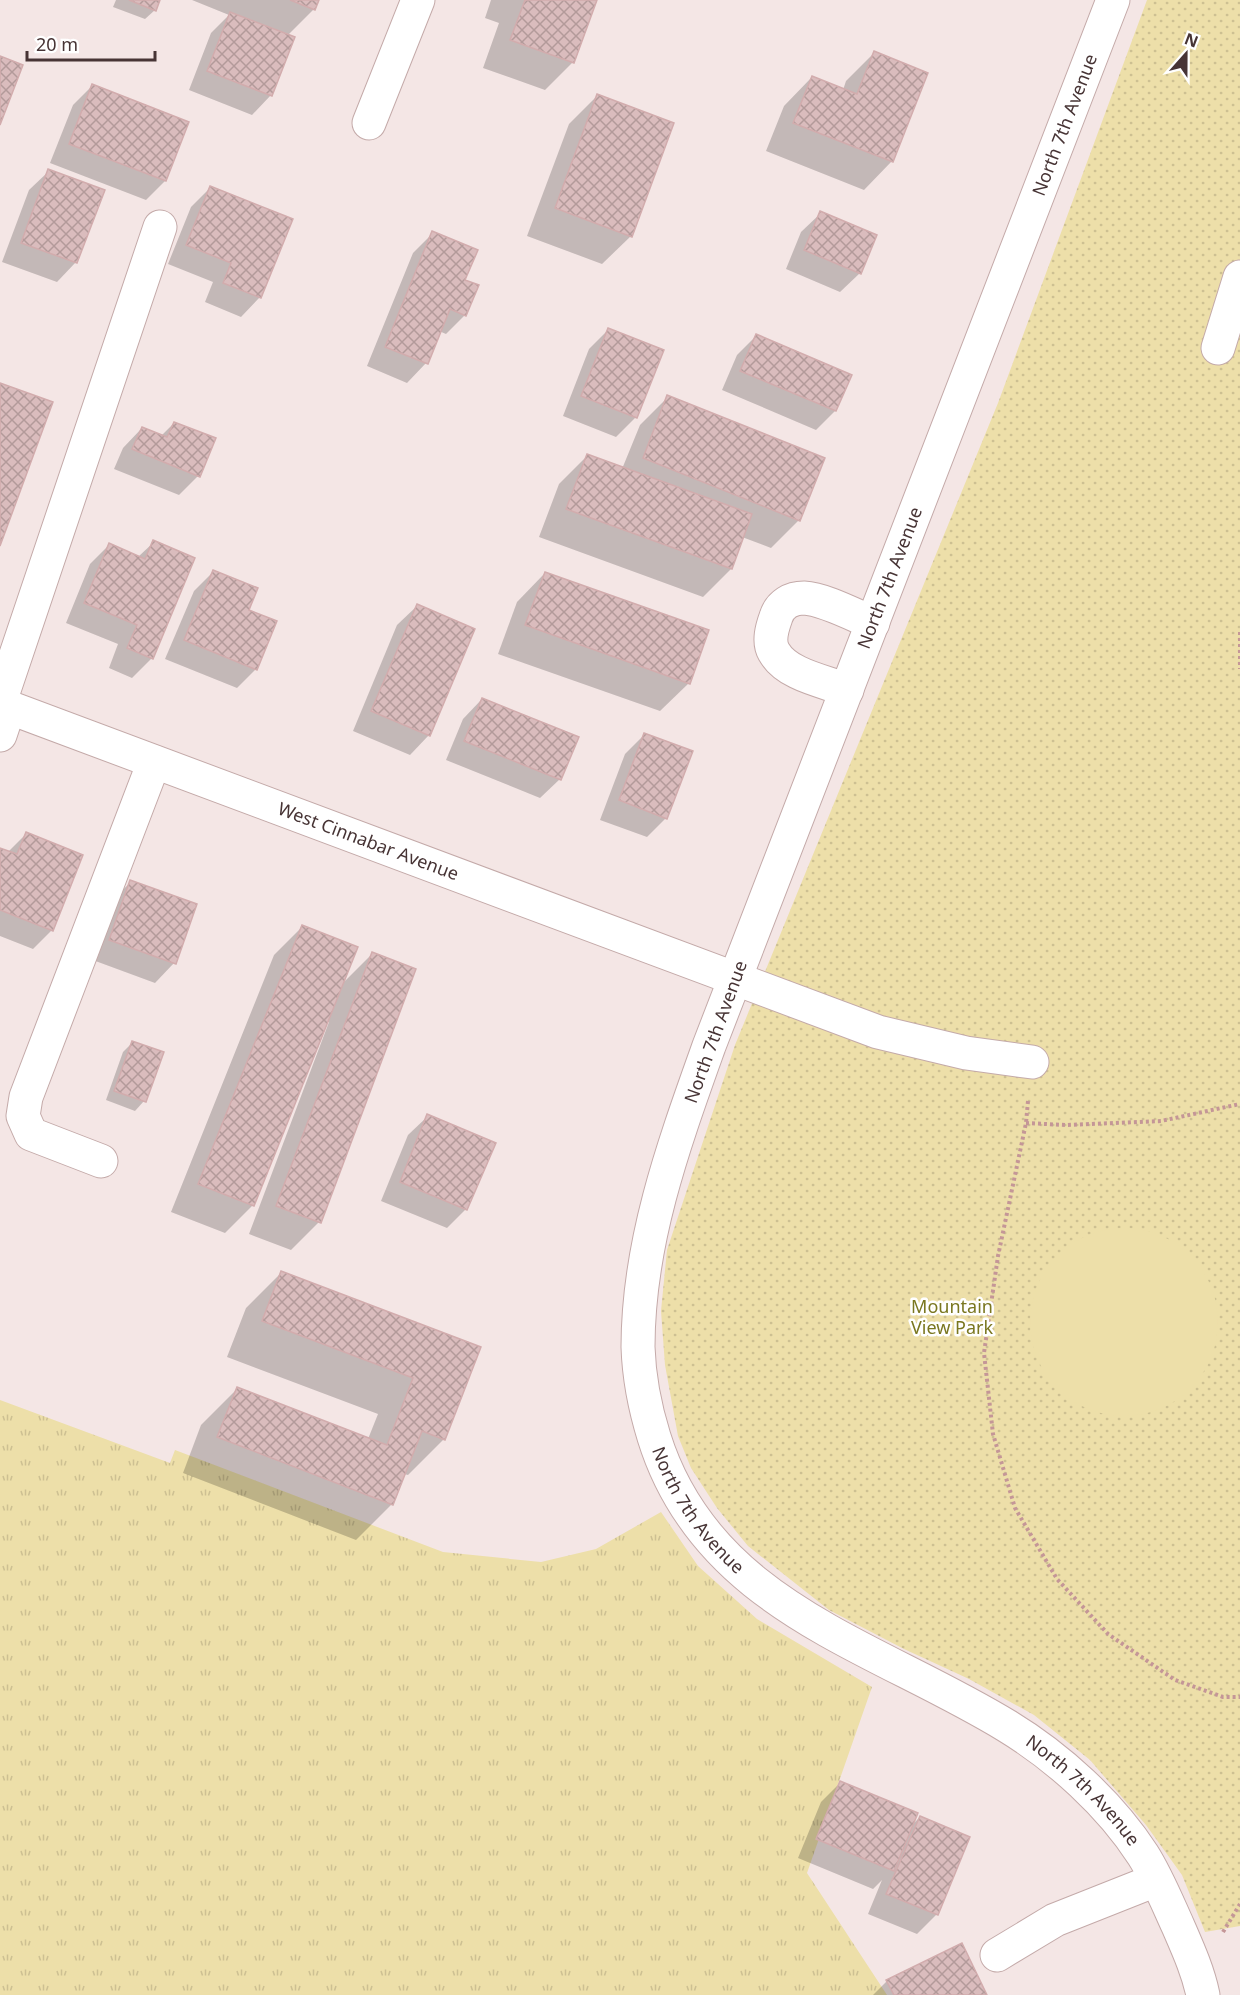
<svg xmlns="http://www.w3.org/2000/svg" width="1240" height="1995" font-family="'Noto Sans',sans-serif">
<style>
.grass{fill:url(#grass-tufts)}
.park{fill:url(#park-dots)}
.garden{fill:#eddfa9}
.shadow{fill:#0003}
.building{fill:url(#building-cross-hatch);stroke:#d2acad;stroke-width:1.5}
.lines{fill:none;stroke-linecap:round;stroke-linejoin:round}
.minor-casing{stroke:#c4aaa9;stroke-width:35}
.path{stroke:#c49697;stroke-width:4;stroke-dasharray:3 3;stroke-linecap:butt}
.minor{stroke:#fff;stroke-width:33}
.labels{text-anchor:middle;stroke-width:5;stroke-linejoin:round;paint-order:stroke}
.street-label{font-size:18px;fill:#473435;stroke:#fff}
.park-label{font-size:18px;fill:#7a7720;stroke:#fff}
</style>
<defs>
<pattern id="grass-tufts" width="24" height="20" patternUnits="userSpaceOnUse" patternTransform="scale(1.5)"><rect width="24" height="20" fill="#eddfa9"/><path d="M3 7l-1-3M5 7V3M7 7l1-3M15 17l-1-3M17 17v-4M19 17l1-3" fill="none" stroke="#cdc092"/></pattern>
<pattern id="park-dots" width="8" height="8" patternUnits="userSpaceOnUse" patternTransform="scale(1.5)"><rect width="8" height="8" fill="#eddfa9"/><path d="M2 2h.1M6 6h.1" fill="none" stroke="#cdc092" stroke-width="1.8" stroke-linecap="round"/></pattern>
<pattern id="building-cross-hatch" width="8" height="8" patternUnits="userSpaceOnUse" patternTransform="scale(1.5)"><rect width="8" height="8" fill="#dabcbd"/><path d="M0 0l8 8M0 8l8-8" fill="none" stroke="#b39a9a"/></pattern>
</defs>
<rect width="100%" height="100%" fill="#f4e6e5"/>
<path class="grass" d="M0,1400l170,63 5,-13 268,102 98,10 55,-13 65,-37 37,54 59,53 115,68 -65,186 80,122h-887z"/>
<path class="park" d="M1147,0h93v1926l-35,6 -23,-57 -36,-50 -56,-65 -56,-45 -65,-36 -65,-30 -75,-39 -81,-64 -31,-38 -26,-40 -13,-32 -13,-71 -4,-54 6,-61 68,-205 263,-642z"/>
<circle class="garden" cx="1124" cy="1322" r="94"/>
<g class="shadow">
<path d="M116,0h42l-3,10 -10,9 -32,-12z"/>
<path d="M192,0h125l-3,9 -26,26 -17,60 -19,20 -63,-25 22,-57 18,-18z"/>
<path d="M491,0h104l-22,62 -28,28 -62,-22 16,-45 -14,-5z"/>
<path d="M874,53l18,108 -28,29 -98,-39 18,-45 28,-29 31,13 3,-9z"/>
<path d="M92,86l73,95 -19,19 -96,-37 23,-58z"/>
<path d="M597,96l34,140 -29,28 -75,-28 42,-112z"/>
<path d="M49,171l27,91 -19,20 -55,-20 27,-72z"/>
<path d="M210,188l50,109 -19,20 -36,-15 8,-20 -45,-18 23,-57z"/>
<path d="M821,213l39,60 -20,19 -54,-23 15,-37z"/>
<path d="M433,233l30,48 2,34 -19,19 -7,-3 -13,32 -19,20 -40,-17 46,-113z"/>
<path d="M608,330l28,87 -20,20 -53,-21 26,-67z"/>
<path d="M756,336l79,75 -19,19 -94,-40 15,-35z"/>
<path d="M668,397l131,123 -28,28 -29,-11 -11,32 -28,28 -164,-60 20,-53 28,-28 35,13 18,-44z"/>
<path d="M174,423l24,53 -19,19 -65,-26 9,-21 19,-20 19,8z"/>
<path d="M154,542l-2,116 -20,20 -23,-10 9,-24 -52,-21 24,-59 19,-19 29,12z"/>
<path d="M213,572l43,97 -19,19 -72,-29 29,-68z"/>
<path d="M545,573l144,110 -29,28 -162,-57 19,-52z"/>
<path d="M417,606l12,129 -19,20 -57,-24 44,-106z"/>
<path d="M482,699l78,80 -20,19 -94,-38 17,-41z"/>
<path d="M644,735l22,83 -19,19 -47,-17 25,-66z"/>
<path d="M26,834l26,96 -19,19 -33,-13v-87l8,3z"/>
<path d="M131,882l43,81 -19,20 -65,-24 21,-58z"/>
<path d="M302,927l38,59 32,-32 -53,268 -28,28 -42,-16 80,-212 -3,-1 -73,184 -28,28 -54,-21 103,-257z"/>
<path d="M132,1043l12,58 -9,10 -29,-11 17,-48z"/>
<path d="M428,1116l38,93 -19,19 -66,-27 27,-66z"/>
<path d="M282,1272l197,76 -35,91 -36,36 -4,-1 -12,30 -36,36 -173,-67 18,-48 36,-36 131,50 10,-25 -151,-57 19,-49z"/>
<path d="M841,1782l69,45 10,-10 49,20 -33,78 -19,19 -49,-20 14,-34 -9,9 -75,-31 23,-56z"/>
<path d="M887,1981l99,14h-113z"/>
</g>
<g class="building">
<path d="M129,0h31l-4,11z"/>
<path d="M290,0h29l-4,10z"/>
<path d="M525,0h72l-23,63 -64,-23z"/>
<path d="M230,12l65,25 -23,59 -65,-25z"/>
<path d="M874,51l54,22 -35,89 -100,-39 19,-47 45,18z"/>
<path d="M0,56l23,9 -23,60z"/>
<path d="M92,84l97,38 -23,59 -97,-37z"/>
<path d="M597,94l77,29 -42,114 -77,-29z"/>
<path d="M48,169l57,21 -28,73 -56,-20z"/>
<path d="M210,186l83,33 -32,79 -38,-15 8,-20 -45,-18z"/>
<path d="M820,211l57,24 -16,39 -57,-24z"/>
<path d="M432,231l46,19 -13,30 14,5 -13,31 -16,-7 -22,55 -43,-17z"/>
<path d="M608,328l56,22 -27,68 -56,-22z"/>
<path d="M756,334l96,41 -16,36 -96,-40z"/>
<path d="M0,383l53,19 -53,144z"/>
<path d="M667,395l158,63 -25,63 -157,-63z"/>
<path d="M174,422l42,16 -16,39 -68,-28 10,-22 25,10z"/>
<path d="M587,454l165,60 -20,55 -166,-60z"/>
<path d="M153,540l42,18 -42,101 -26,-11 10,-23 -53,-22 25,-60 36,16z"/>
<path d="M213,570l45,18 -9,22 28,11 -20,49 -73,-30z"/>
<path d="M545,572l164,58 -19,54 -165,-59z"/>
<path d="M417,604l58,25 -45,107 -59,-25z"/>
<path d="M482,698l97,39 -18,43 -97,-39z"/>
<path d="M644,733l49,18 -26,68 -48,-19z"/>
<path d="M26,832l57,23 -30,76 -53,-21v-62l17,6z"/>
<path d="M130,880l67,24 -21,60 -67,-24z"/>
<path d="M302,925l56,22 -104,259 -56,-22z"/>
<path d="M372,952l44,17 -95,254 -45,-17z"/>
<path d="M132,1041l32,11 -18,50 -32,-11z"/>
<path d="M427,1114l69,29 -29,67 -67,-28z"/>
<path d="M281,1271l200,76 -36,93 -23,-9 -29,74 -176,-68 20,-50 150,58 26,-67 -151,-57z"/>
<path d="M840,1781l78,32 -24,58 -78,-32z"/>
<path d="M920,1816l50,21 -32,78 -52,-21z"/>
<path d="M962,1943l25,52h-93l-8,-15z"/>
</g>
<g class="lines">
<g class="minor-casing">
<g id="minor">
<path id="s1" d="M1113,0l-404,1046c-35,98 -71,196 -71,301 1,31 7,61 16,90 52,168 219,207 353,289 51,31 103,78 136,129 14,22 24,47 35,71 10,23 20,45 25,69"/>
<path d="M369,123l49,-123"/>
<path d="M1218,348l22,-71"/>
<path d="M847,690c-23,-9 -60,-15 -73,-38 -6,-10 -2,-24 2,-35 4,-13 15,-19 28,-19 20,1 50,17 69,25"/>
<path d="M0,702l160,-475"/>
<path id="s2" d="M0,704l878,328 88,21 66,9"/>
<path d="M0,735l9,-27"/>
<path d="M101,1161l-70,-27 -8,-18 3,-19 128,-335"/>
<path d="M997,1955l58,-35 101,-40"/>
</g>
</g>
<g class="path">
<path d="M1240,632v37"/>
<path d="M1028,1101l-2,22 -28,133 -14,97 9,81 22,74 42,71 51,55 67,46 48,17h17"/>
<path d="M1026,1123l39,2 96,-4 79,-17"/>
<path d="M1223,1932l17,-28"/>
</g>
<use href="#minor" class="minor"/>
</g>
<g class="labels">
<g class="street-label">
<text transform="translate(1065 125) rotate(-69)" y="6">North 7th Avenue</text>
<text transform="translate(890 578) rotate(-69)" y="6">North 7th Avenue</text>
<text dy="6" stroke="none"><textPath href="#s2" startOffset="393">West Cinnabar Avenue</textPath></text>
<text transform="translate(716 1032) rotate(-70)" y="6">North 7th Avenue</text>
<text dy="6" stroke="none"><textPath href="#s1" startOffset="1610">North 7th Avenue</textPath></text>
<text dy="6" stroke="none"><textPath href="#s1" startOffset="2094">North 7th Avenue</textPath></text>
</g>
<g class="park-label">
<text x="952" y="1313">Mountain<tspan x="952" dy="21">View Park</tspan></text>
</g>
</g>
<g transform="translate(1186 54) rotate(21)" stroke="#ffffff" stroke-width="4.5" paint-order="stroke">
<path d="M0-4.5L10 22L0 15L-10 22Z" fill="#473435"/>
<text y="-9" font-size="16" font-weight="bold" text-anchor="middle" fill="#473435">N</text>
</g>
<path d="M27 51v9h128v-9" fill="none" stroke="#473435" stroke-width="3"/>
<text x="36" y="51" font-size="18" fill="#473435" stroke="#ffffff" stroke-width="4.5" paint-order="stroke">20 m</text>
</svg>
